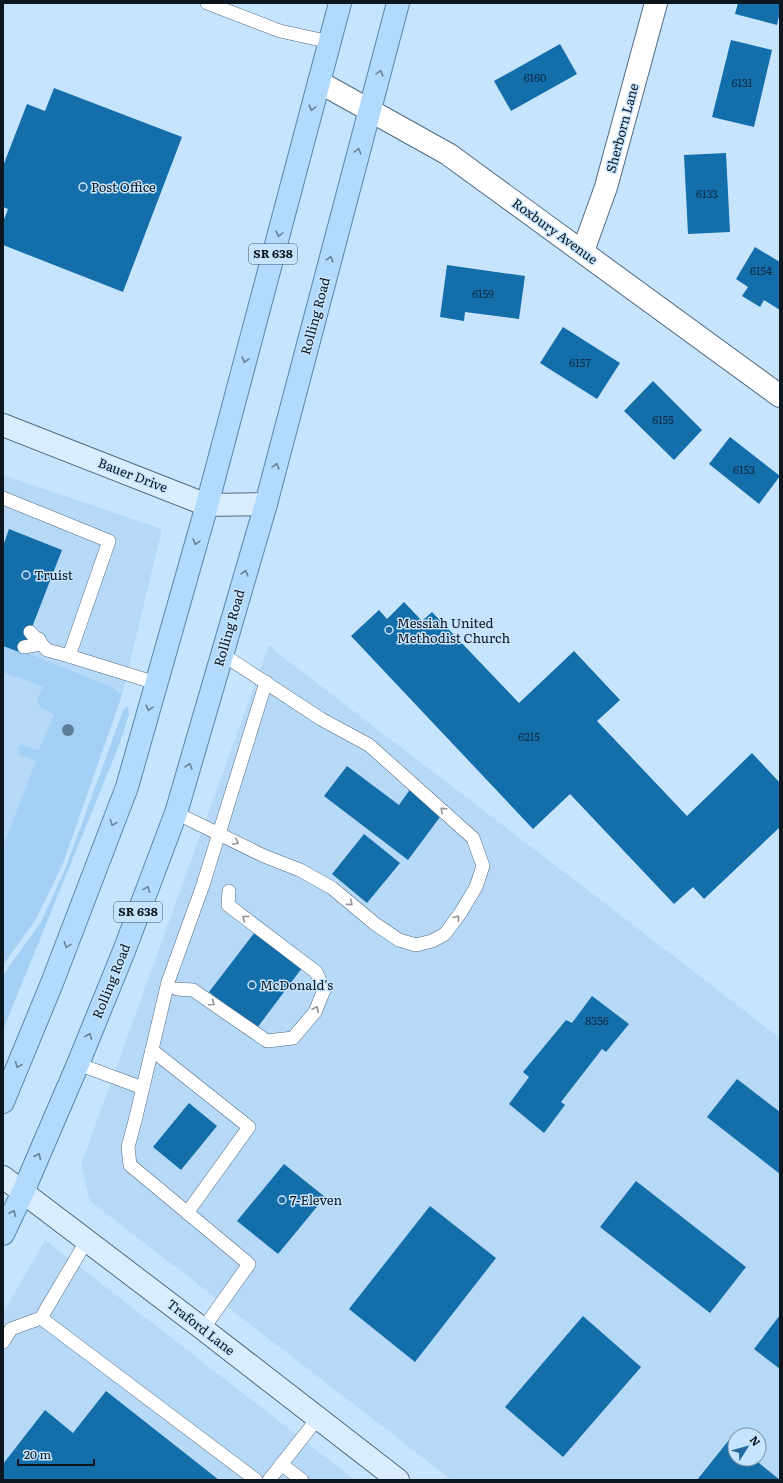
<svg xmlns="http://www.w3.org/2000/svg" width="783" height="1483" font-family="Literata,serif">
<style>
.built{fill:#b6d9f8;fill-rule:evenodd}
.green{fill:#a5d0f5}
.building{fill:#136eaa}
.lines{fill:none;stroke-linecap:round;stroke-linejoin:round}
.lane-casing{stroke:#506a80;stroke-width:14}
.street-casing{stroke:#506a80;stroke-width:24}
.secondary-casing{stroke:#506a80;stroke-width:24}
.primary-casing{stroke:#5786ad;stroke-width:24}
.lane{stroke:#fff;stroke-width:13}
.street{stroke:#fff;stroke-width:22}
.secondary{stroke:#d9edfe;stroke-width:22}
.primary{stroke:#b2dafc;stroke-width:22}
.tree{fill:#5e7e98}
.oneway{stroke:#678299}
.oneway2{stroke:#92969a}
.poi-dot{fill:#246b9f;stroke:#c7e4fe;stroke-width:1.5}
.labels{text-anchor:middle;stroke-width:3;stroke-linejoin:round;paint-order:stroke}
.number-label{font-size:11px;fill:#0e2c42}
.shield{fill:#c7e4fe;stroke:#445462;stroke-width:1}
.shield-label{font-size:12px;font-weight:bold;fill:#0c161f}
.street-label{font-size:13px;fill:#0c161f;stroke:#c7e4fe}
.poi-label{font-size:13px;fill:#0c161f;stroke:#c7e4fe;text-anchor:start}
</style>
<rect width="100%" height="100%" fill="#c7e4fe"/>
<g class="built">
<path d="M3,475l159,54 -40,166 -59,168 -27,56 -33,46z"/>
<path d="M269,645l15,13 327,250 169,130v442h-328l-362,-279 -9,-36zM735,1435h24v24h-24z"/>
<path d="M45,1240l310,240h-352v-167z"/>
</g>
<g class="green">
<path d="M3,643l109,44 10,8 -59,168 -27,56 -33,46v-119l33,-85 -16,-6 -3,-7 4,-3 18,5 15,-36 -11,-5 -5,-5 -1,-4 6,-13 -40,-15z"/>
<path d="M128,706l1,8 -9,29 -117,287v-55l38,-53 25,-55 58,-159z"/>
</g>
<g class="building">
<path d="M738,3h42v9l-3,13 -42,-11z"/>
<path d="M731,40l41,10 -18,77 -42,-10z"/>
<path d="M560,44l17,30 -66,37 -17,-30z"/>
<path d="M54,88l128,49 -59,155 -120,-47v-23l5,-13 -5,-2v-41l24,-62 18,7z"/>
<path d="M726,153l4,79 -42,2 -4,-79z"/>
<path d="M755,247l25,15v48l-16,-10 -4,7 -18,-11 6,-9 -12,-8z"/>
<path d="M447,265l78,11 -6,43 -54,-7 -1,9 -24,-4z"/>
<path d="M563,327l57,36 -23,36 -57,-36z"/>
<path d="M653,381l49,49 -28,30 -50,-49z"/>
<path d="M730,437l50,39 -21,28 -50,-40z"/>
<path d="M9,529l53,21 -40,103 -19,-7v-100z"/>
<path d="M404,602l18,19 10,-9 87,91 55,-52 46,49 -23,21 90,95 65,-63 28,30v44l-76,72 -11,-12 -19,17 -104,-110 -37,35 -182,-193 28,-26 8,9z"/>
<path d="M347,766l52,39 12,-17 32,25 -35,47 -84,-64z"/>
<path d="M364,834l36,29 -33,40 -35,-29z"/>
<path d="M255,932l47,36 -45,60 -48,-36z"/>
<path d="M592,996l37,28 -23,28 -4,-3 -41,53 4,3 -21,28 -35,-29 20,-27 -6,-5 43,-52 6,3z"/>
<path d="M737,1079l43,33v62l-73,-57z"/>
<path d="M189,1103l28,23 -36,44 -28,-23z"/>
<path d="M284,1164l41,33 -47,57 -41,-33z"/>
<path d="M636,1181l110,86 -36,46 -110,-86z"/>
<path d="M430,1206l66,52 -81,104 -66,-53z"/>
<path d="M780,1315v54l-26,-20z"/>
<path d="M583,1316l58,51 -78,90 -58,-50z"/>
<path d="M106,1391l113,89h-216v-16l42,-54 28,23z"/>
<path d="M729,1440l6,4v15h19l26,21h-83z"/>
</g>
<g class="lines">
<g class="lane-casing">
<g id="lane">
<path d="M207,3l73,28 50,11"/>
<path d="M3,498l106,43 -40,115 87,27"/>
<path d="M30,632l17,18 22,6"/>
<path d="M24,647l17,-3 -2,-5"/>
<path d="M176,813l88,43 36,14 32,18 42,35 25,17 17,5 16,-4 13,-7 16,-22 15,-25 7,-21 -10,-28 -104,-93 -48,-26 -99,-65"/>
<path d="M177,989l16,1 74,51 26,-3 22,-26 9,-22 -8,-18 -88,-67 1,-14"/>
<path d="M152,1050l97,77 -62,86"/>
<path d="M78,1064l65,24"/>
<path d="M41,1318l215,162"/>
<path d="M203,1329l46,-65 -119,-99 -2,-18 7,-26 33,-139 35,-97 63,-203"/>
<path d="M3,1342l8,-13 30,-11 46,-78"/>
<path d="M281,1464l21,16"/>
<path d="M269,1480l49,-62"/>
</g>
</g>
<g class="street-casing">
<g id="street">
<path d="M319,82l129,72 332,242"/>
<path d="M583,251l23,-64 50,-184"/>
</g>
</g>
<g class="secondary-casing">
<g id="secondary">
<path d="M3,425l204,80 59,-1"/>
<path d="M3,1177l200,152 195,151"/>
</g>
</g>
<g class="primary-casing">
<g id="primary">
<path d="M3,1102l49,-119 75,-196 80,-282 133,-502"/>
<path d="M3,1234l20,-42 55,-128 46,-113 52,-138 90,-309 132,-501"/>
</g>
</g>
<use href="#lane" class="lane"/>
<use href="#street" class="street"/>
<use href="#secondary" class="secondary"/>
<use href="#primary" class="primary"/>
</g>
<circle class="tree" cx="68" cy="730" r="6"/>
<defs><path id="oneway-chevron" d="M-2-3.5L2.5 0L-2 3.5" fill="none" stroke-width="1.6" stroke-linecap="round" stroke-linejoin="round"/></defs>
<g class="oneway">
<use href="#oneway-chevron" transform="translate(380 73) rotate(-74)"/>
<use href="#oneway-chevron" transform="translate(312 108) rotate(105)"/>
<use href="#oneway-chevron" transform="translate(358 151) rotate(-75)"/>
<use href="#oneway-chevron" transform="translate(279 234) rotate(105)"/>
<use href="#oneway-chevron" transform="translate(330 259) rotate(-75)"/>
<use href="#oneway-chevron" transform="translate(245 360) rotate(105)"/>
<use href="#oneway-chevron" transform="translate(276 466) rotate(-75)"/>
<use href="#oneway-chevron" transform="translate(196 542) rotate(106)"/>
<use href="#oneway-chevron" transform="translate(245 573) rotate(-74)"/>
<use href="#oneway-chevron" transform="translate(149 708) rotate(106)"/>
<use href="#oneway-chevron" transform="translate(189 766) rotate(-74)"/>
<use href="#oneway-chevron" transform="translate(113 823) rotate(111)"/>
<use href="#oneway-chevron" transform="translate(147 889) rotate(-69)"/>
<use href="#oneway-chevron" transform="translate(67 945) rotate(111)"/>
<use href="#oneway-chevron" transform="translate(89 1036) rotate(-68)"/>
<use href="#oneway-chevron" transform="translate(18 1065) rotate(113)"/>
<use href="#oneway-chevron" transform="translate(38 1156) rotate(-67)"/>
<use href="#oneway-chevron" transform="translate(13 1213) rotate(-65)"/>
</g>
<g class="oneway2">
<use href="#oneway-chevron" transform="translate(443 810) rotate(-138)"/>
<use href="#oneway-chevron" transform="translate(236 842) rotate(26)"/>
<use href="#oneway-chevron" transform="translate(350 903) rotate(40)"/>
<use href="#oneway-chevron" transform="translate(245 918) rotate(-143)"/>
<use href="#oneway-chevron" transform="translate(457 918) rotate(-52)"/>
<use href="#oneway-chevron" transform="translate(212 1003) rotate(35)"/>
<use href="#oneway-chevron" transform="translate(316 1009) rotate(-63)"/>
</g>
<g class="poi-dot">
<circle cx="83" cy="187" r="4"/>
<circle cx="26" cy="575" r="4"/>
<circle cx="389" cy="630" r="4"/>
<circle cx="252" cy="985" r="4"/>
<circle cx="282" cy="1200" r="4"/>
</g>
<g class="labels">
<g class="number-label">
<text x="535" y="82">6160</text>
<text x="742" y="87">6131</text>
<text x="707" y="198">6133</text>
<text x="761" y="275">6154</text>
<text x="483" y="298">6159</text>
<text x="580" y="367">6157</text>
<text x="663" y="424">6155</text>
<text x="744" y="474">6153</text>
<text x="529" y="741">6215</text>
<text x="597" y="1025">8356</text>
</g>
<g class="shield">
<rect x="249" y="244" width="48" height="20" rx="3"/>
<rect x="114" y="902" width="48" height="20" rx="3"/>
</g>
<g class="shield-label">
<text x="273" y="258">SR 638</text>
<text x="138" y="916">SR 638</text>
</g>
<g class="street-label">
<text transform="translate(622 128) rotate(-75)" y="5">Sherborn Lane</text>
<text transform="translate(555 231) rotate(36)" y="5">Roxbury Avenue</text>
<text transform="translate(315 316) rotate(-75)" y="5">Rolling Road</text>
<text transform="translate(133 475) rotate(21)" y="5">Bauer Drive</text>
<text transform="translate(229 628) rotate(-74)" y="5">Rolling Road</text>
<text transform="translate(111 981) rotate(-68)" y="5">Rolling Road</text>
<text transform="translate(201 1327) rotate(38)" y="5">Traford Lane</text>
</g>
<g class="poi-label">
<text x="91" y="192">Post Office</text>
<text x="34" y="580">Truist</text>
<text x="397" y="628">Messiah United<tspan x="397" dy="15">Methodist Church</tspan></text>
<text x="260" y="990">McDonald's</text>
<text x="290" y="1205">7-Eleven</text>
</g>
</g>
<rect width="783" height="1483" fill="none" stroke="#0c161f" stroke-width="8"/>
<g transform="translate(747 1447) rotate(53)"><circle r="19" fill="#c7e4fe" stroke="#7c92a5"/>
<path d="M0-3L7 15L0 10L-7 15Z" fill="#246b9f"/>
<text y="-6" font-size="11" font-weight="bold" text-anchor="middle" fill="#0c161f">N</text>
</g>
<path d="M18 1459v6h76v-6" fill="none" stroke="#0c161f" stroke-width="2"/>
<text x="24" y="1459" font-size="12" fill="#0c161f" stroke="#c7e4fe" stroke-width="3" paint-order="stroke">20 m</text>
</svg>
